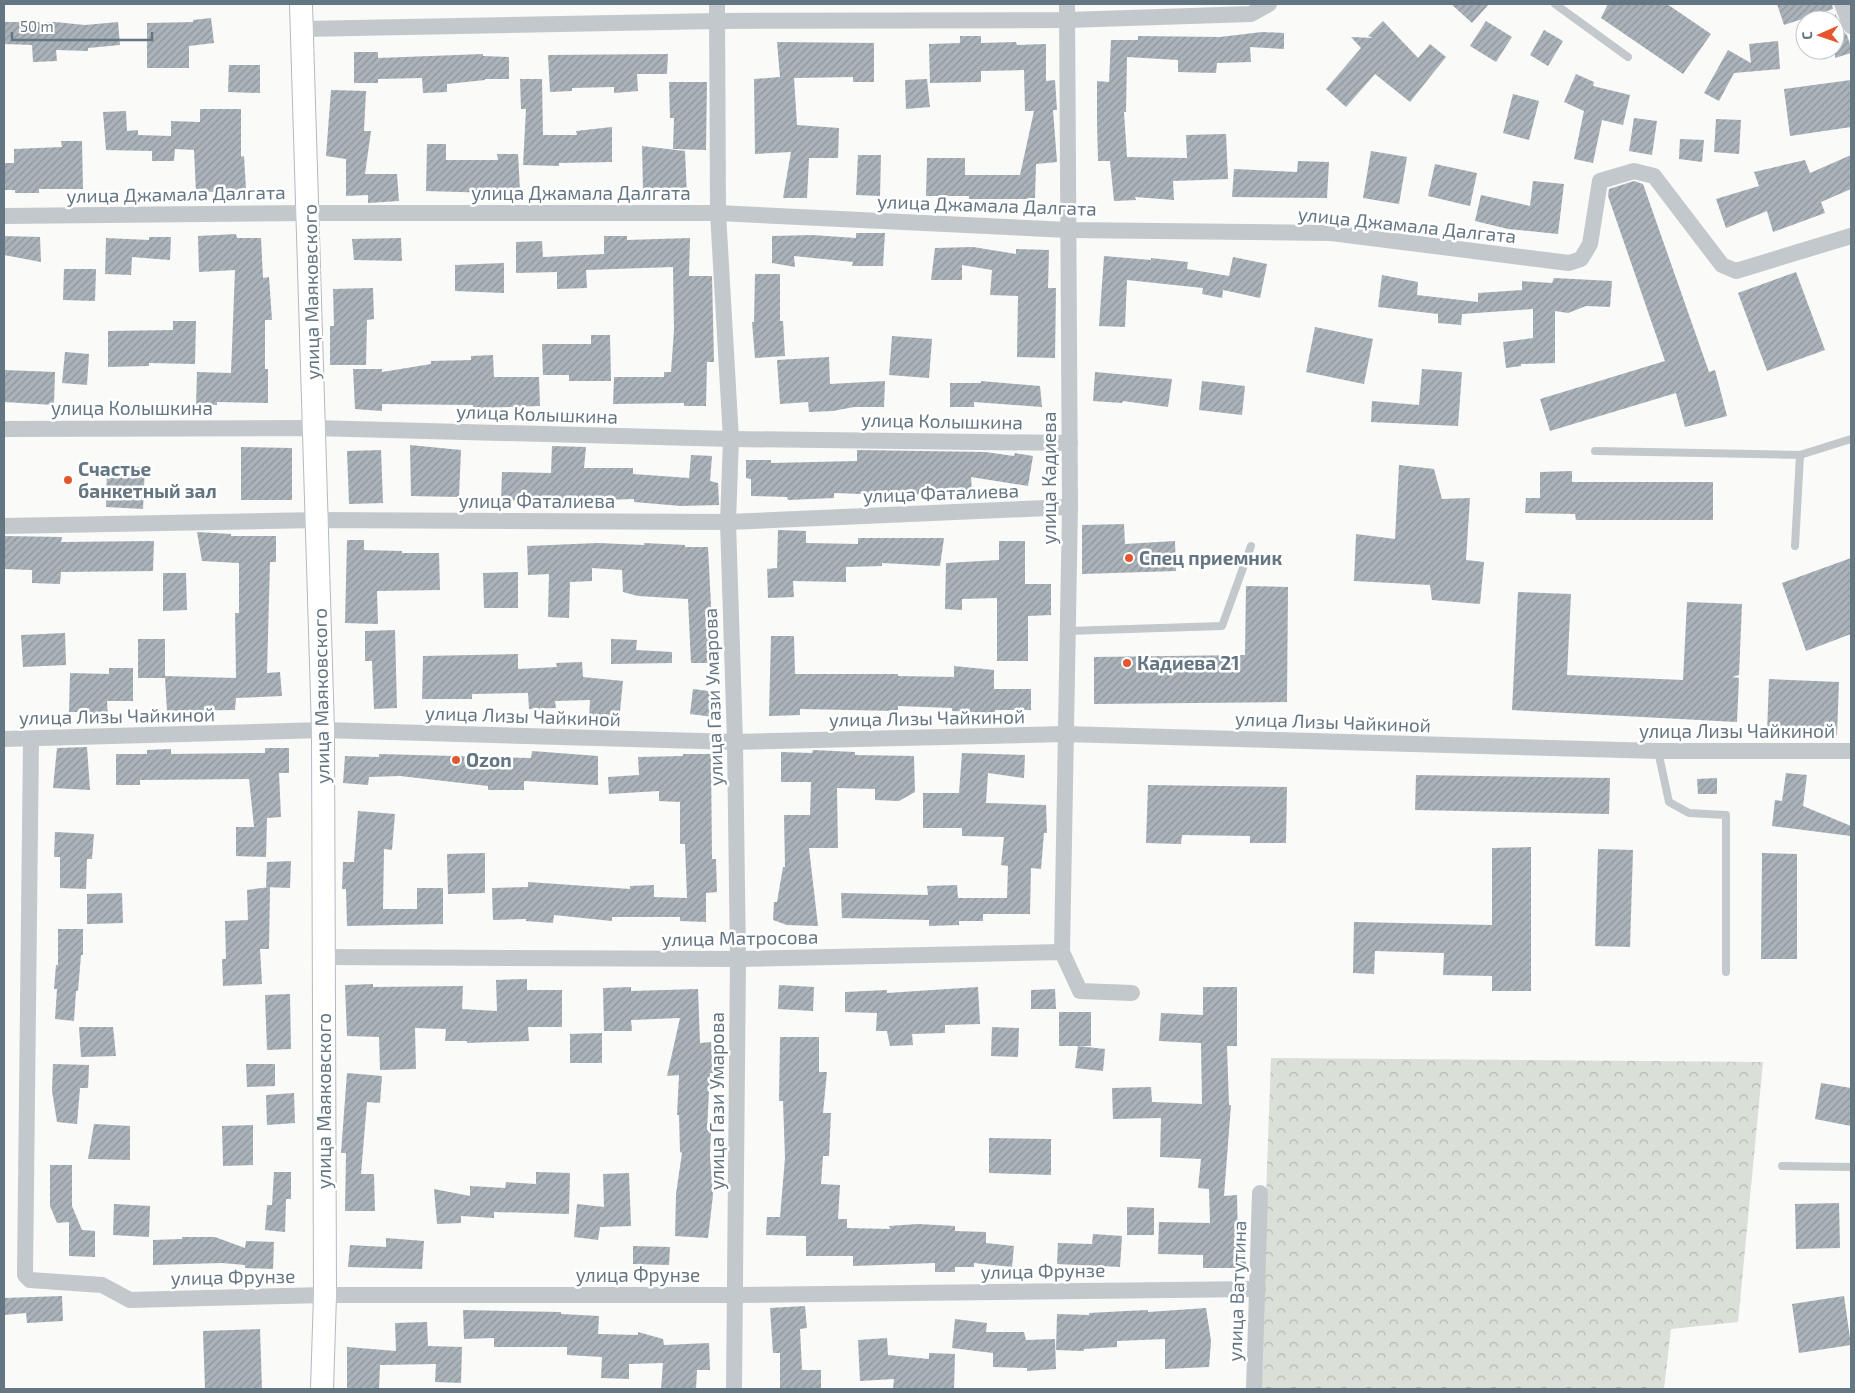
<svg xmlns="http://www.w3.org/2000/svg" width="1855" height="1393" font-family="'Exo 2',sans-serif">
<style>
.forest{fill:url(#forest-crowns)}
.building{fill:url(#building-hatch)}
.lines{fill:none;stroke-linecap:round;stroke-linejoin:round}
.secondary-casing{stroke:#b3babf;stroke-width:24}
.lane{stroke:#c3c8cc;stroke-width:8}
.street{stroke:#c3c8cc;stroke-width:16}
.secondary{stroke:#fff;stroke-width:22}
.poi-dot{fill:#e4572e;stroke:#fff;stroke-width:2}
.labels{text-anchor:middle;stroke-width:5;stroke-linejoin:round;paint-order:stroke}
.street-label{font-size:19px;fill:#657683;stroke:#fff}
.poi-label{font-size:19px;font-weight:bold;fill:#657683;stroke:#fff;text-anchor:start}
</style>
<defs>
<pattern id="forest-crowns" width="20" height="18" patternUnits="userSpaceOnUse" patternTransform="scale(1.25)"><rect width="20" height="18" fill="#dadfd7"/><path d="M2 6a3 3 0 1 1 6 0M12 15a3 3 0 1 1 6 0" fill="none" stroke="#b4b9b4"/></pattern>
<pattern id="building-hatch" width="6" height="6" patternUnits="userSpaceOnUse" patternTransform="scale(1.25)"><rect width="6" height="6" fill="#aab3b9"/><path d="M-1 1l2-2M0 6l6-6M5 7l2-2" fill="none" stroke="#8e969c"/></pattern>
</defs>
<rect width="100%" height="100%" fill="#fafaf8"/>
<path class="forest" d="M1271,1058l492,4 -25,260 -67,7 -7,60h-405z"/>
<g class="building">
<path d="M1451,4h38l-17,19z"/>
<path d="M1608,4h59l44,30 -28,40 -82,-56z"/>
<path d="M1777,4h55l1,5 -49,16z"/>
<path d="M1835,13l7,17 5,5 4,12v6l-16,5z"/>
<path d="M211,18l3,25 -25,3v22h-42v-45l46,-1v-2z"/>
<path d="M1383,21l35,37 12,-14 16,13 -36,45 -35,-28 -29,33 -20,-18 35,-41 -10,-11 22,1 -5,-2z"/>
<path d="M1486,21l26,16 -16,25 -26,-16z"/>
<path d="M4,22h51l30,3 33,-3 2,23 -32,3v3l-32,-1 1,11 -24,1 -1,-17 -28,-1z"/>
<path d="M1544,30l19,11 -15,25 -18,-11z"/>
<path d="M1262,32l22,1v16l-34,-2 1,15 -34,1 -1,10 -38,-1v-12l-51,-3 -1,55h-2l3,45 60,1 -1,-23 40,-1 2,45 -55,2 1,19 -39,-3 1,3 -22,1 -4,-40h-12l-1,-39v-41l12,1 2,-42h27v-4l82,1z"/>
<path d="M960,36h21v7l35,-1 1,3 29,-1v37l9,-1 2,30h-4l4,52 -21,2 -1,35h-66v-3h-43l1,-38h38v17h55l14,-64h-9l-1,-41 -43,1v11l-51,1 -1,-39 31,-1z"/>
<path d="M1778,41l2,28 -46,4 -15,28 -15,-8 24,-43 23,13 -2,-19z"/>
<path d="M777,42l97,1v39h-21v-5l-59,1 3,47 42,3 -1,30h-29l-2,40h-24l8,-46 -36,2 -1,-75 26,-2z"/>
<path d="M354,52h24v6l105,-4v2l26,1v22h-24v1l-38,4v8l-24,1 -1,-15 -44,1v4h-24z"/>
<path d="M668,54l-1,20h-30l1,17 -24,2v-6l-42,1v3l-22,1 -2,-37z"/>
<path d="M229,65h31v28l-32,-1z"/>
<path d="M1576,74l18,8 -1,4 37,9 -7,30 -21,-5 -9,43 -19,-4 10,-48 -20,-9z"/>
<path d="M520,79h22l1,56h34l-1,-4 36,-4v35l-53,1v3l-36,-1 3,-56h-5z"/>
<path d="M927,79l3,28 -24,2 -1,-29z"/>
<path d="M1851,80v47l-61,9 -6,-47z"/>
<path d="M669,82h38l-1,68 -33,-1 1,-31h-4z"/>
<path d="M331,90l35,1 -2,40h7l-6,43h32l2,27 -31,2v-8l-22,1v-37l-20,-3z"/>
<path d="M1513,94l26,7 -10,39 -26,-7z"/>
<path d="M200,109h41v48l3,-1 2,33 -50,4 -2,-43 -19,-1 -1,12h-22v-10l-46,-1 -3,-38 23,-1 1,20 11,-1v5l33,1v-15l29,1z"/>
<path d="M1634,118l23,3 -5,34 -23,-4z"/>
<path d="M1716,119l25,1 -2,34 -25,-2z"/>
<path d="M1680,139l24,1 -2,22 -23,-3z"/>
<path d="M61,141h21l1,48h-44v4h-24v-3h-11v-27h10v-14l48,-2z"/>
<path d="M427,144h19v16h52l-1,-6h21l2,36 -27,1v2l-67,-2z"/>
<path d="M642,146l43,5 2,44h-15v-2l-29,-2z"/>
<path d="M1371,151l36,6 -8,47 -36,-6z"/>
<path d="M858,155h23l-1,41 -24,-1z"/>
<path d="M1851,155v34l-30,13 4,11 -52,19 -6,-21 -41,17 -10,-29 43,-13 -5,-14 51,-12 5,13z"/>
<path d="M1298,161l31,1 -2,36 -95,-1 2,-28 63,3z"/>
<path d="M1435,164l42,9 -7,33 -42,-10z"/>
<path d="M1533,181l31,3 -6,50 -50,-5 -33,-8 6,-26 49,11z"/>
<path d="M1634,181l9,3 66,188 6,-2 12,46 -42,11 -9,-34 -126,38 -10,-32 125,-38 -57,-165 1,-7z"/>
<path d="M856,233h29l-2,33h-31l1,-4 -59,-6 1,11 -23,-4v-27l40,-1 44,3z"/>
<path d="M236,234l1,4h24l2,40 6,-1 3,43h-7v49h3v34l-51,-1v3h-21l1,-33 34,1 4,-103 -36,2 -1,-36z"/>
<path d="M4,236l36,1 1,25 -37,-7z"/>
<path d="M604,236h23v4l63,-2 -1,38h23l2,86h-7l-1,44h-22v-3l-71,1 1,-27h50v-5h7l3,-42 -1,-63 -87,3 1,18 -30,1v-17l-41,1v-31l26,-1 1,16 61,-3z"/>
<path d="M149,237h22l-1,23 -38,-3 -1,18 -26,-1 1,-36 43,2z"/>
<path d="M401,238l1,23 -48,-1 -2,-21z"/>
<path d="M973,247l43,7v-5l33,1 -1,38h8l-1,70 -38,-1 1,-61 -28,-1 2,-25 -30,-5v15h-31l4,-32z"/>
<path d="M1104,256l47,4v-2l37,4 -1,7 42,7 4,-19 34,7 -7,34 -37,-8 -1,8 -20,-4 1,-6 -76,-8 -2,47 -26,-1z"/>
<path d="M504,263v30l-49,-2v-26z"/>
<path d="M64,269h32l-1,32 -32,-1z"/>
<path d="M1796,272l29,78 -58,21 -29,-78z"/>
<path d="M755,274h25v47h3l2,35 -30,2 -3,-36h2z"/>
<path d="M1382,275l36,7 -1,13 61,7v-9l44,-3v-9l30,2 2,-5 58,3 -2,26 -24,-1 -18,7 -13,-2v52l-34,1v2l-15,2 -3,-26 30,-4v-29l-71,5 -1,11 -23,-2v-9l-60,-7z"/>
<path d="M373,288l1,31 -7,1 -1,45h-36v-39h4l-1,-37z"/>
<path d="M173,321h23l-1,43 -46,-1v3l-41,1v-36l65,-1z"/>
<path d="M1315,327l58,12 -9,45 -58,-12z"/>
<path d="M591,335h19l1,46h-42v-6h-26l-1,-31h49z"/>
<path d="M892,336l40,3 -3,39 -40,-3z"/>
<path d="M65,352l24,2 -2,31 -25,-2z"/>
<path d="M493,355l1,22h45l1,29 -67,2v-3l-91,-1v7l-27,-2 -2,-40h29v3l49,-8v-3l40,-1v-4z"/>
<path d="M829,357l1,27 55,-3 -1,26h-30l-21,4 -24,1 -1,-10 -28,2 -3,-44z"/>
<path d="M1422,369l40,3 -4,54 -87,-4 1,-21 47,4z"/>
<path d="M4,370l51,2 -1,33 -50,-3z"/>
<path d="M1095,372l77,7 -4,28 -45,-6 -1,2 -29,-2z"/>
<path d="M981,381l59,5 2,21 -68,-5v5h-24v-24h31z"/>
<path d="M1202,381l43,5 -3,29 -43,-5z"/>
<path d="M410,445l51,5 -2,47 -48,-1z"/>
<path d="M552,446l34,1 -2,21h49v6l56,4 2,-23 21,1 -2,25 8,2 1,22 -38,1 -47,-4v-3l-30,1v3l-103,-3 1,-28 49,1z"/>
<path d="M241,447l51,1v52h-51z"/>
<path d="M381,450l2,53 -34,1 -2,-53z"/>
<path d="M857,450l128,2 29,4 1,-3 18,3 -5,30 -57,-9 1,16 -83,2 -55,-2v5l-46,2 -1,-3 -36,-1v-17l-5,-1v-18h25v3l86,-2z"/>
<path d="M1399,465l35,4 8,30 28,-1 -4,62 18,2 -4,42 -48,-4 -2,-15 -76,-4 2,-47 39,5z"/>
<path d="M107,466l38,1 -2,42 -37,-2z"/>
<path d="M1572,471v11h141v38h-137l-1,-6 -50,-1 1,-15h14v-26z"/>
<path d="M1124,524l1,20 50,-3 1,30 -94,3v-49z"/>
<path d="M778,530l28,1v12l52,1v-6h86l-4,28 -58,-3v3l-36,1v15l-53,-1 1,16 -26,1 -1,-29 10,-1z"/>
<path d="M197,532l34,2v2h45v26h-6l-3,111 13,-1 2,24 -46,2 -1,12 -68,1 -2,-33h-27v-39h27v37l71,2 -1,-65h4v-50l-37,-2z"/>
<path d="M4,536l58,1 -1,5 93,-1 -1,30 -92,1 -1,12 -28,-1v-13l-28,-1z"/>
<path d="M347,540h17v10l38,1v2h37l1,37 -63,1 1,33 -33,-1z"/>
<path d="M999,541h26v43h26v31l-23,1v45h-31v-63l-35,1v11l-17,-1 1,-46 53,-3z"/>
<path d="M598,543l46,2v-2l41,2v2h23l6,116h-23l-3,-64 -50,-3 -15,-4 -1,-22 -30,-2v13l-22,1 -1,36 -21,-1 1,-43 -21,1 -1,-29z"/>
<path d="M1851,558v76l-45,17 -24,-68z"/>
<path d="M518,572v36h-34l-1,-35z"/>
<path d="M163,573h23l1,37 -24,1z"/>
<path d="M1246,586l42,1 -1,115 -193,2v-47l151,-2z"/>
<path d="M1518,592l53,2 -4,81 116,5 4,-78 55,2 -3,71 -7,2 7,1 -2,44 -225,-12z"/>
<path d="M395,630l2,78 -23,1 -2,-48h-7v-30z"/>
<path d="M65,633l1,32 -43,2 -2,-32z"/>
<path d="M771,636h23l1,38h103v2l56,1v-11l40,4v19h37v21h-36v3l-43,-2v-3l-54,-2v5l-98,-2v6l-31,1z"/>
<path d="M611,639l26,1 -1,10 36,2v11l-61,1z"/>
<path d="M518,654v15l39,-2 -1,-4 26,-1 1,15 40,4 -4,40 -30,-3 1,-18 -35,1 1,7 -27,1 -1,-16 -56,1v5h-50l1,-43z"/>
<path d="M109,668h24v33h-26l1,17 -19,2v-8h-20l1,-39 39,1z"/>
<path d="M1769,679l70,3 -2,53 -70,-2z"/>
<path d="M693,689l23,3 -3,25 -23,-3z"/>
<path d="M87,747l3,43 -37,-2 4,-40z"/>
<path d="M265,748h24v25h-10l2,44 -14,1 -1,39 -30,-1v-29h18l-5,-48 -109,1v5h-24v-31h31v-4l24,-1v5l94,-1z"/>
<path d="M813,750l42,2v3l59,1 1,36 -16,9 -24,-1v-11l-38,-1 1,60h-29l9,78 -31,-1 -14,-5 1,-18h3l6,-35h2l-1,-52h26l1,-33h-30v-30l31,1z"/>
<path d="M532,751l66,5v29l-74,-4v9h-36v-4l-88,-10 -31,1 -1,8 -25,-2 2,-27 34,1v-3l152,4z"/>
<path d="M962,753l63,2 -1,23 -36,-5 -2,30 60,2 1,28h-3l-3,36 -10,-1 -1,46h-47v7h-24v4l-30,1v-6l-87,-2 -1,-25 87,2 -1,-9 30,-1 1,13h49l1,-32 -7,-1 3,-28 -42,-1v-8h-39v-35h36z"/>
<path d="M683,754h28l1,105h4l1,33 -11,1v29l-26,-1v-4h-68v4l-58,-6 -1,8 -27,-2v-2l-33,1 -1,-32 36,-1v-5l102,7v-3l24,-1v12l33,1 -2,-54h-5v-42l-21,-1v-10l-50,3 -1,-17 31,-2 -1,-18 45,-1z"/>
<path d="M1786,773l21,2 -4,31 48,20v10l-79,-10 3,-26 7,1z"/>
<path d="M1416,775l194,3 -1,36 -194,-4z"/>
<path d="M1717,778v16h-19l-1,-15z"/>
<path d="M1148,785l139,2 -1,56h-36v-7l-68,-1 -1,9 -35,-1z"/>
<path d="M358,811l37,3 -3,36 -8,-1 -1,60h34v-21h26v36l-96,2 -1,-37h-4l1,-27h11z"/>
<path d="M55,832l39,2 -2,25h-5l-1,30 -26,-1v-31h-6z"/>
<path d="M1531,847v144h-39v-15l-49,-1 1,-22 -69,-2 -1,23 -21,-1 1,-51 138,3v-77z"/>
<path d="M1598,849l35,1 -3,97 -35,-1z"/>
<path d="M485,853v40l-37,1 -1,-40z"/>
<path d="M1762,853l35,1v105h-36z"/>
<path d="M291,861l-1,27 -24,-1 1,-25z"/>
<path d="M270,887l-1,62h-9l2,35 -39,2 -1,-27h4l-1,-38 23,-1 -1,-30z"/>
<path d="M122,893l1,30 -36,1v-30z"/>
<path d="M58,929h25v26h-2l-3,36h-2l-2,30 -19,-2 2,-30h-3l2,-24h2z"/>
<path d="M527,979v11h35v37h-34l1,14 -62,2v-2h-22l1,-12 -31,-1 1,41 -36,1 -1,-33 -32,-1 -2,-51 28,-1v3l90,-1 -1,23 35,2 -1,-31z"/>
<path d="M779,985l35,2 -1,24 -35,-2z"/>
<path d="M631,987v4l67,-2 2,54 11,-1 2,31h-3l-3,57h4l-1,26 3,39 -5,43 -33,-2 1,-42 6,-41 -2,-1 -1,-37h-2l2,-40 -12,1 13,-58 -49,2 1,11h-28l-1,-43z"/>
<path d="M978,987l2,37 -35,1v8l-33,1 1,11 -23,1 -3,-15h-11l1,-18 -32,-1v-20l42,-2v3z"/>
<path d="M1203,987h34v59h-10l2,59h2l-7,91 13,-1 1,47h8v26h-43v-13l-45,-1 1,-32 51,1 -1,-34 -11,-1 3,-29 -41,-2 1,-39 -48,1 -1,-31 39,-1 1,15 50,2 -1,-61 -42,-2 2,-28 42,2z"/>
<path d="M1055,989l1,20h-25v-19z"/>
<path d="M290,994l1,55 -24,1 -2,-55z"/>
<rect x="1059" y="1012" width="32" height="34"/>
<path d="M79,1027h34l3,29 -35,1z"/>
<path d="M992,1027l27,1 -1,29 -27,-1z"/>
<path d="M602,1033v30h-32v-29z"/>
<path d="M780,1037h39v35h8l-4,41h8l-2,43h-6l-2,28 19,1 -2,34h9v9l43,1 -1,-3 29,-2 37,2v5l31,1v11l28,3 -2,21 -38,-4v4h-19v5h-20v-9l-82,3v-10h-47v-20l-40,-1 1,-18h13l5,-59 -2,-57h-4z"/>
<path d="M1078,1046l27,3 -2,22 -28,-3z"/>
<path d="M53,1064l36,1 -1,23h-8l-3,36 -20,-2 -5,-31z"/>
<path d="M246,1064h29v22l-28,1z"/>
<path d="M347,1073l35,3 -2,27 -13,-1 -6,72h13l1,37h-30l1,-58h-5z"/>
<path d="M1821,1083l30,5v38l-36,-7z"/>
<path d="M294,1093l1,30 -28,2 -1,-30z"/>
<path d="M94,1124l36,2v34l-42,-1z"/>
<path d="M253,1125v40l-30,1 -1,-40z"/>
<path d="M989,1138l62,1v36l-62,-2z"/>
<path d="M50,1165h22v41l10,24 13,1v26l-26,-1v-34l-12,1 -7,-17z"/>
<path d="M274,1172h17v27h-5l-1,33 -20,-2 2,-25h5z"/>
<path d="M536,1172l34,1 -1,41 -75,-2v6l-33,-2v7l-24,1 -3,-35 36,7v-10l35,2 1,-6 30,2z"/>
<path d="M629,1173l2,53 -31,1 -2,13 -24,-3 3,-33 27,3 -1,-33z"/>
<path d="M1839,1203l1,45 -44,1 -1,-45z"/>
<path d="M114,1204l36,2 -1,31 -36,-2z"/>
<path d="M1127,1207l27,1v27h-27z"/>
<path d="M1093,1234l29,2 -2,31 -63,-3 1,-21 34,1z"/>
<path d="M182,1237h33l30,11 1,-7 28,1 -1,27 -28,-1v-3l-23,-2 -69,2v-25l29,-1z"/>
<path d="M386,1238l38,3 -2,28 -74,-2 2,-22 36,2z"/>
<path d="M633,1246l37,1 -1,18 -36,-1z"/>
<path d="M62,1296l1,25 -36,2 -1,-10 -22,2v-17z"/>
<path d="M1844,1296l7,49 -52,8 -7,-49z"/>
<path d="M805,1306l2,22 -7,1 2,41h19v19h-41v-36h-7l-3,-45z"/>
<path d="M1206,1308l5,33 -2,26 -44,2v-30l-48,2v6l-33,2v2l-28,-1 1,-36 32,1v-2l37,-2 22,-1v2z"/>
<path d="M463,1310l98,2v2l38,2 -1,18 40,1v-3l25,7 1,6 45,-2 1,27h-13l-1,19h-35l2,-26 -34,1v15l-28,-1 1,-21 -35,-2v-8h-73v-9l-30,1z"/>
<path d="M955,1319l32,4 -1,9h38l2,8 29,-1 1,30 -29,2v-3l-34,-1v-14l-41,-5z"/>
<path d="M427,1322l1,24 34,1 -1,36 -26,-1 1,-18 -56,1 -1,24h-32v-42l49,4 -1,-28z"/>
<path d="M260,1329l2,60h-57l-2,-58z"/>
<path d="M887,1338l1,17 41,4v-6l26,1 -1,35h-61l1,-10 -34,2 -2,-41z"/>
</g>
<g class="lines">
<g class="secondary-casing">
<path id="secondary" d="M301,4l22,726 2,565 -3,94"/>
</g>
<g class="lane">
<path d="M1555,4l73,53"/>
<path d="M1595,451l205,4 51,-16"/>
<path d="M1795,546l5,-91"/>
<path d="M1067,631l155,-5 29,-80"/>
<path d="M1658,751l11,51 20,11 37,2v157"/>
<path d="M1782,1166l69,1"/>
</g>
<g class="street">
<path d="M717,4l1,209 13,226 -3,83 7,220 3,217 -4,430"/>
<path d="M1842,4l9,22"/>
<path d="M303,29l414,-8 350,-1 184,-6 18,-10"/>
<path d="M4,216l305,-3h409l350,17 263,3 238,30 12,-4 9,-15 10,-63 34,-10 20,5 68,89 14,6 115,-35"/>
<path d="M4,429l310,-1 417,11 339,4"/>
<path d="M4,526l312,-6 412,2 342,-15"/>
<path d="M4,739l319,-9 412,12 330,-8 593,17h193"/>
<path d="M31,739l-6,536 5,5 72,5 28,15 195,-5h411l522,-6"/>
<path d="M1062,952l8,-445 -3,-503"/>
<path d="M324,957l414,2 324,-7 18,39 52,2"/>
<path d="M1254,1389l6,-196"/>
</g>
<use href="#secondary" class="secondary"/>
</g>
<g class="poi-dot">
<circle cx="68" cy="480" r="5"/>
<circle cx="1129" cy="558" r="5"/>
<circle cx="1127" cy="663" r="5"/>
<circle cx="456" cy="760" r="5"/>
</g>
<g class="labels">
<g class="street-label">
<text x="581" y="200">улица Джамала Далгата</text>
<text transform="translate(176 194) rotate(-1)" y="7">улица Джамала Далгата</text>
<text transform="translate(987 205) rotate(2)" y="7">улица Джамала Далгата</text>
<text transform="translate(1407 225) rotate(6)" y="7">улица Джамала Далгата</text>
<text transform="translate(311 292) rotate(-91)" y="7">улица Маяковского</text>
<text x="132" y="415">улица Колышкина</text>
<text transform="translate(537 414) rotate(2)" y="7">улица Колышкина</text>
<text transform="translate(942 421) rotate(1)" y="7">улица Колышкина</text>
<text transform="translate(1049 478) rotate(-90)" y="7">улица Кадиева</text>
<text transform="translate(941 493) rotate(-2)" y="7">улица Фаталиева</text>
<text x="537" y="508">улица Фаталиева</text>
<text transform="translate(321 696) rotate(-91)" y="7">улица Маяковского</text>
<text transform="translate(713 697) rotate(-92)" y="7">улица Гази Умарова</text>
<text transform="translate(117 716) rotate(-1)" y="7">улица Лизы Чайкиной</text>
<text transform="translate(523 716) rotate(2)" y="7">улица Лизы Чайкиной</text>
<text transform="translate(927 718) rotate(-1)" y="7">улица Лизы Чайкиной</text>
<text transform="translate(1333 722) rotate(2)" y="7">улица Лизы Чайкиной</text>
<text x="1737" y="738">улица Лизы Чайкиной</text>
<text transform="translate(740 938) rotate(-1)" y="7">улица Матросова</text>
<text transform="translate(324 1101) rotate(-90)" y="7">улица Маяковского</text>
<text transform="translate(717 1101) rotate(-90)" y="7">улица Гази Умарова</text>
<text transform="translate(1043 1271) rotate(-1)" y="7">улица Фрунзе</text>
<text x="638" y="1282">улица Фрунзе</text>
<text transform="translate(233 1277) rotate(-1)" y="7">улица Фрунзе</text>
<text transform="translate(1237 1291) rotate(-88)" y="7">улица Ватутина</text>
</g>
<g class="poi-label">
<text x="78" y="476">Счастье<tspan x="78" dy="22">банкетный зал</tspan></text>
<text x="1139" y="565">Спец приемник</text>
<text x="1137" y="670">Кадиева 21</text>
<text x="466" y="767">Ozon</text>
</g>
</g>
<rect width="1855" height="1393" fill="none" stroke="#657683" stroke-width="10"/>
<g transform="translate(1820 35) rotate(268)"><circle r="24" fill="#ffffff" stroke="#c1c8cd"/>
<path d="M0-4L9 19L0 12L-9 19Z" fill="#e4572e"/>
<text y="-8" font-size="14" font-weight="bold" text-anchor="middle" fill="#657683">С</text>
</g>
<path d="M12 32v8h140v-8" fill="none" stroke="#657683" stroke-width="2.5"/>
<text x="20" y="32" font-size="15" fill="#657683" stroke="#ffffff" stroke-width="4" paint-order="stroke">50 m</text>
</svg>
